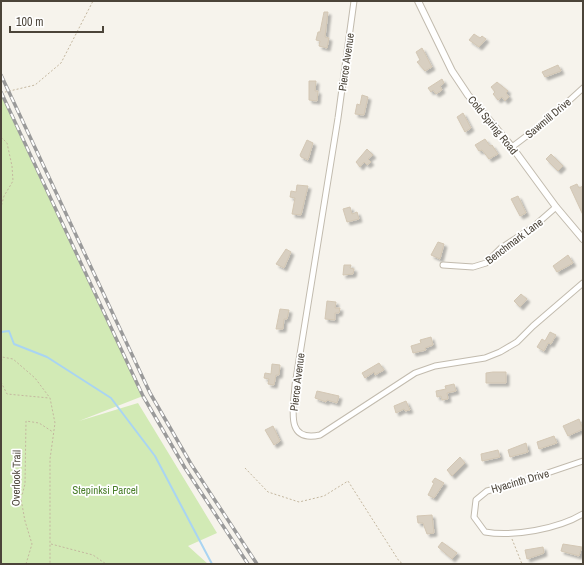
<svg xmlns="http://www.w3.org/2000/svg" width="584" height="565" font-family="'Archivo Narrow',sans-serif">
<style>
.green{fill:#d2eab5}
.lines{fill:none;stroke-linecap:round;stroke-linejoin:round}
.stream{stroke:#a9d4f2;stroke-width:2}
.building{fill:#d8cfc1;stroke:#d3c7b4;filter:url(#shadow)}
.minor-casing{stroke:#c2bbae;stroke-width:7}
.tertiary-casing{stroke:#c2bbae;stroke-width:8}
.path{stroke:#c4b79f;stroke-width:1;stroke-dasharray:2 2;stroke-linecap:butt}
.minor{stroke:#fff;stroke-width:5}
.tertiary{stroke:#fff;stroke-width:6}
.rail-casing{stroke:#9a9a9a;stroke-width:3.5}
.rail{stroke:#fff;stroke-width:2;stroke-dasharray:6;stroke-linecap:butt}
.labels{text-anchor:middle;stroke-width:3.5;stroke-linejoin:round;paint-order:stroke}
.street-label{font-size:11px;fill:#4b4439;stroke:#fff}
.park-label{font-size:11px;fill:#4a7f2a;stroke:#fff}
</style>
<defs>
<filter id="shadow"><feDropShadow dx="3" dy="3" stdDeviation="1" flood-color="#0004"/></filter>
</defs>
<rect width="100%" height="100%" fill="#f6f3ec"/>
<path class="green" d="M1,91l142,305 -64,25 59,-18 79,130 -29,13 20,18h-207z"/>
<g class="lines">
<path class="stream" d="M1,332l8,-1 5,13 33,13 64,41 44,58 57,108"/>
</g>
<g class="building">
<path d="M324,12h4l-3,25 4,1 -2,10 -8,-2 1,-5 -4,-1 2,-8h2z"/>
<path d="M474,34l6,4 2,-2 4,3 -7,8 -10,-7z"/>
<path d="M422,48l10,19 -7,4 -8,-9 3,-2 -4,-8z"/>
<path d="M558,65l3,6 -16,6 -3,-5z"/>
<path d="M442,79l2,4 -4,3 2,4 -6,4 -3,-4 -2,2 -3,-4z"/>
<path d="M309,81h7l-1,10h3l-1,10 -8,-1z"/>
<path d="M497,82l11,9 -2,2 3,4 -4,4 -3,-4 -4,3 -5,-6 2,-2 -4,-5z"/>
<path d="M362,95l6,2 -4,18 -9,-1 2,-10 3,1z"/>
<path d="M463,113l8,15 -6,4 -8,-15z"/>
<path d="M485,139l5,7 2,-1 6,9 -9,5 -7,-9 -3,1 -4,-6z"/>
<path d="M307,140l6,3 -5,17 -7,-3 -1,-2z"/>
<path d="M367,149l6,6 -5,4 3,3 -4,3 -3,-3 -4,5 -4,-5z"/>
<path d="M551,154l12,12 -5,5 -12,-12z"/>
<path d="M577,184l2,4 4,-2v29l-13,-28z"/>
<path d="M297,185l11,1 -7,29 -9,-1 3,-16 -5,-1 1,-6 5,1z"/>
<path d="M518,196l8,17 -6,3 -9,-17z"/>
<path d="M350,207l2,7 5,-2 2,7 -12,3 -4,-13z"/>
<path d="M438,242l6,2 -4,15 -9,-4z"/>
<path d="M286,249l5,3 -7,16 -8,-4z"/>
<path d="M568,255l5,8 -16,9 -4,-6z"/>
<path d="M344,265h7l-1,3 4,1 -1,5 -10,1z"/>
<path d="M521,294l6,5 -7,8 -6,-6z"/>
<path d="M327,301l9,1 -1,6h5l-1,5h-4v7l-10,-1z"/>
<path d="M280,309l9,1 -2,9h-3l-1,10h-7z"/>
<path d="M550,332l6,3 -5,9 -3,-1 -4,8 -7,-4 5,-8 3,2z"/>
<path d="M431,337l2,8 -8,3 1,2 -13,3 -2,-7 10,-3 -1,-3z"/>
<path d="M379,363l5,7 -9,5 -1,-3 -9,6 -3,-5z"/>
<path d="M272,364l8,1 -1,10h-3l-2,10 -6,-1 1,-5 -5,-1 1,-5 6,1z"/>
<path d="M493,372h13v11h-20v-10z"/>
<path d="M454,384l2,7 -9,2 1,6 -6,1 -1,-4 -4,1 -1,-6 10,-2 -1,-3z"/>
<path d="M317,391l22,5 -2,7 -10,-3 -1,2 -11,-4z"/>
<path d="M406,401l4,9 -5,1 -1,-2 -8,4 -2,-7z"/>
<path d="M579,419l4,10 -15,7 -5,-10z"/>
<path d="M273,426l7,15 -6,4 -9,-15z"/>
<path d="M554,436l3,7 -18,6 -2,-7z"/>
<path d="M526,443l2,9 -18,5 -2,-7z"/>
<path d="M498,450l2,7 -18,4 -1,-7z"/>
<path d="M460,457l5,6 -13,13 -5,-6z"/>
<path d="M435,478l9,5 -10,15 -6,-3 6,-12 -2,-1z"/>
<path d="M432,515l2,18 -7,1 -4,-11h-5l-1,-7z"/>
<path d="M442,542l15,11 -5,6 -14,-12z"/>
<path d="M563,544l19,3 -3,9 -18,-5z"/>
<path d="M543,547l1,6 -17,6 -2,-9z"/>
</g>
<g class="lines">
<g class="minor-casing">
<g id="minor">
<path d="M354,1l-16,117 -43,267c-1,22 -11,58 25,50l95,-62 20,-7 50,-8 15,-6 17,-10 16,-16 50,-43"/>
<path d="M512,147l37,-28 34,-31"/>
<path d="M443,265l30,2 13,-4 15,-15 31,-20 24,-21"/>
<path d="M583,461l-65,22 -31,8 -11,9 -2,17 11,15c28,5 73,-3 98,-18"/>
</g>
</g>
<g class="tertiary-casing">
<path id="tertiary" d="M418,1l34,70 16,24 44,52 44,60 27,32"/>
</g>
<g class="path">
<path d="M1,93l34,-8 26,-22 32,-62"/>
<path d="M1,137l6,6 5,23 1,15 -9,15 -3,11"/>
<path d="M1,354l1,3 11,2 22,19 15,20 5,25 -5,36v105"/>
<path d="M1,365l1,-8"/>
<path d="M1,382l6,12 42,4"/>
<path d="M245,468l23,24 31,10 25,-6 24,-15 51,80 4,3"/>
<path d="M512,539l10,25"/>
<path d="M51,544l42,11 13,9"/>
<path d="M26,564l6,-20 -7,-23 -4,-22 4,-15 1,-63 13,2 14,9"/>
</g>
<use href="#minor" class="minor"/>
<use href="#tertiary" class="tertiary"/>
<g class="rail-casing">
<g id="rail">
<path d="M1,75l149,318 41,71 66,100"/>
<path d="M1,92l142,304 42,72 63,96"/>
</g>
</g>
<use href="#rail" class="rail"/>
</g>
<g class="labels">
<g class="street-label">
<text transform="translate(346 62) rotate(-82)" y="4">Pierce Avenue</text>
<text transform="translate(548 118) rotate(-40)" y="4">Sawmill Drive</text>
<text transform="translate(493 125) rotate(51)" y="4">Cold Spring Road</text>
<text transform="translate(514 241) rotate(-37)" y="4">Benchmark Lane</text>
<text transform="translate(297 382) rotate(-83)" y="4">Pierce Avenue</text>
<text transform="translate(16 478) rotate(-89)" y="4">Overlook Trail</text>
<text transform="translate(520 481) rotate(-16)" y="4">Hyacinth Drive</text>
</g>
<g class="park-label">
<text x="105" y="494">Stepinksi Parcel</text>
</g>
</g>
<rect width="584" height="565" fill="none" stroke="#4b4439" stroke-width="4"/>
<path d="M10 26v6h93v-6" fill="none" stroke="#4b4439" stroke-width="2"/>
<text x="16" y="26" font-size="12" fill="#4b4439" stroke="#ffffff" stroke-width="3" paint-order="stroke">100 m</text>
</svg>
